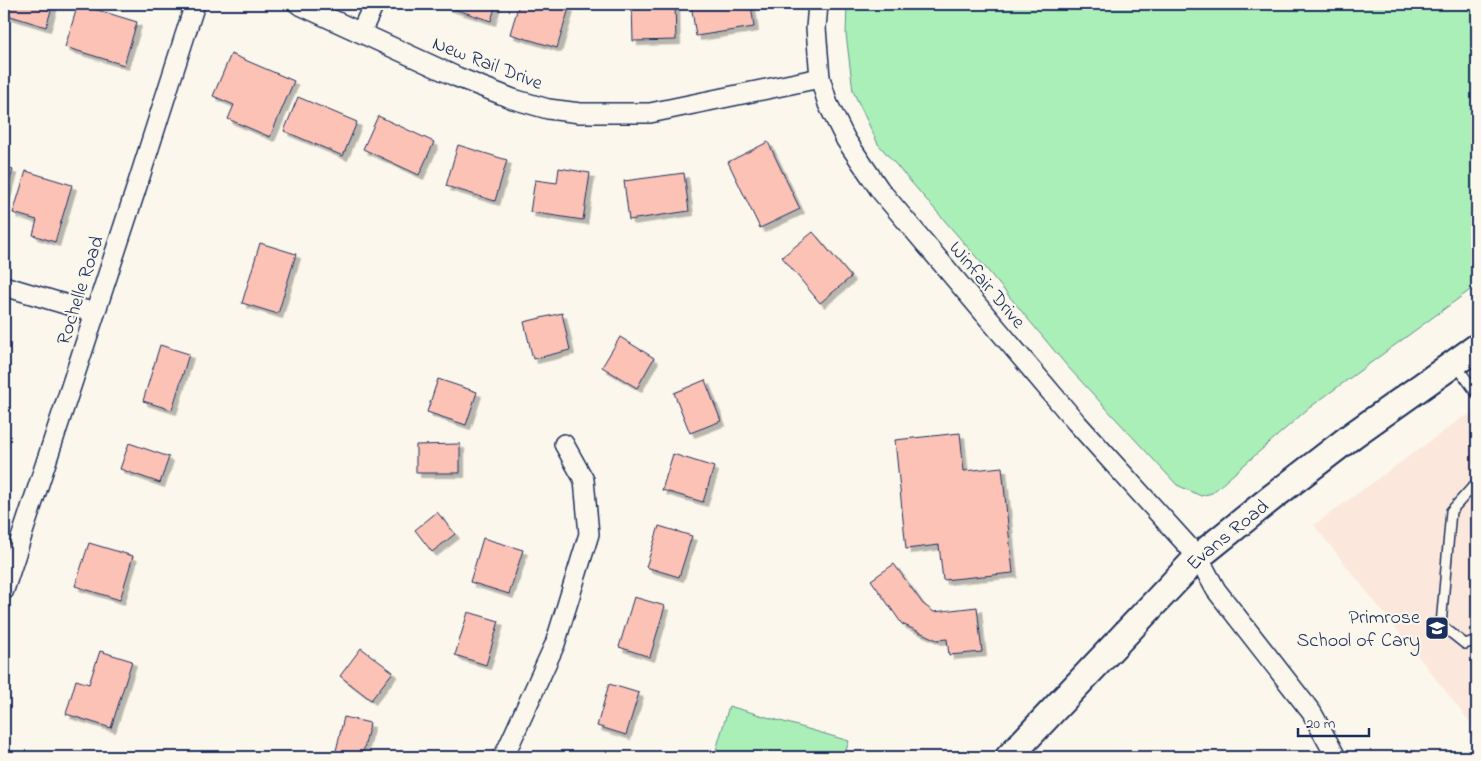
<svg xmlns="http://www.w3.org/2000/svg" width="1481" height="761" font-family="'Indie Flower',sans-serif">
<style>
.built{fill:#fce7dc}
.green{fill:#aaeeb8;stroke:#628e8b}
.building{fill:#fdc2b6;stroke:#1b2f5e;filter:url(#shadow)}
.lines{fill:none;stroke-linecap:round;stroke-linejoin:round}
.service-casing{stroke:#1b2f5e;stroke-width:12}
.minor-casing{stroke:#1b2f5e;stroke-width:22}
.secondary-casing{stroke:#1b2f5e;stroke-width:30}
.service{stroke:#fbf7ec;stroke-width:9}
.minor{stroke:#fbf7ec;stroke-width:19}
.secondary{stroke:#fbf7ec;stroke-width:26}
.labels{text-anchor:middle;stroke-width:4;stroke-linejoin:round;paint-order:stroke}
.street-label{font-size:20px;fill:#1b2f5e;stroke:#fbf7ec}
.poi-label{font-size:20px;fill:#1b2f5e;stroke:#fbf7ec;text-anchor:end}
</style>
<defs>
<filter id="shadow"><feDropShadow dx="4.5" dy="4.5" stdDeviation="0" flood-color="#0004"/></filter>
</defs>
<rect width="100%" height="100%" fill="#fbf7ec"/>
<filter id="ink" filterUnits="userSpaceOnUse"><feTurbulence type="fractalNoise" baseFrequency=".02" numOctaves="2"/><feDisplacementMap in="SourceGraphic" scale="10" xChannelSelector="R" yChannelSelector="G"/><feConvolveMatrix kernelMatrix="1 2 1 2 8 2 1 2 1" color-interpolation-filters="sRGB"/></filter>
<g filter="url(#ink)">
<path class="built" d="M1477,411v320l-163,-206 148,-107z"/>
<g class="green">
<path d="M847,4h630v281l-168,123 -97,85 -11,3 -24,-11 -110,-119 -83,-100 -106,-122 -25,-53 -7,-57z"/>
<path d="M729,706l120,35 -5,16h-130z"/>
</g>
<g class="building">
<path d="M4,4h49l-7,23 -42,-13z"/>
<path d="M78,4l59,18 -13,43 -59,-18z"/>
<path d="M446,4h50l-5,17 -46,-15z"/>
<path d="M519,4h37l13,4 -12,40 -47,-14z"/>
<path d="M632,4h43l1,36 -43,1z"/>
<path d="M691,4h60l3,23 -58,9z"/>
<path d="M231,54l63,27 -24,56 -42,-18 6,-14 -21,-9z"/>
<path d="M298,97l59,25 -14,34 -59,-25z"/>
<path d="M378,116l56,26 -15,33 -56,-26z"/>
<path d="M768,142l32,67 -40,19 -32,-66z"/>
<path d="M458,145l49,15 -12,41 -49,-15z"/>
<path d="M4,167l9,3 -9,30z"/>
<path d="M559,168l31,5 -7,47 -53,-8 5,-32 22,3z"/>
<path d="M26,171l46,14 -17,57 -22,-7 4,-15 -24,-7z"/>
<path d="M684,173l5,38 -60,9 -5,-39z"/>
<path d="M813,232l38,45 -31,26 -38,-46z"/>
<path d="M260,243l36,11 -18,60 -36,-11z"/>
<path d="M562,313l8,37 -37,9 -9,-37z"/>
<path d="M620,337l34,21 -17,30 -35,-21z"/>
<path d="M160,345l29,9 -17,56 -29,-9z"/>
<path d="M438,379l39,13 -11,33 -39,-13z"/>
<path d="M705,380l16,41 -31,12 -16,-40z"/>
<path d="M960,433l4,38 38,-4 11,106 -70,7 -4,-35 -33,4 -11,-109z"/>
<path d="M129,443l40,14 -9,26 -40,-14z"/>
<path d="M460,444v29h-44v-28z"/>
<path d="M673,454l41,13 -11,35 -41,-12z"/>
<path d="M437,512l18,22 -23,18 -17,-22z"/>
<path d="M659,526l33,10 -13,41 -33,-10z"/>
<path d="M483,538l40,12 -14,44 -39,-12z"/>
<path d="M89,543l44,13 -13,44 -45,-14z"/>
<path d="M894,564l29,40 11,8 43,-5 5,45 -33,3 -2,-16 -10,1 -35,-16 -31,-44z"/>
<path d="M634,597l31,9 -15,51 -31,-10z"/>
<path d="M468,612l31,9 -13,44 -31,-10z"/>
<path d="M361,648l32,24 -22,28 -31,-24z"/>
<path d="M100,651l32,10 -21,67 -45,-14 10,-34 13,4z"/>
<path d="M609,684l30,9 -13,42 -29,-9z"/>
<path d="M344,717l26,6 -8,34h-16l-11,-2z"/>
</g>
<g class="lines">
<g class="service-casing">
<g id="service">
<path d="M1456,365l21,29"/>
<path d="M1477,482l-26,29 -10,114 24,19 12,-4"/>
</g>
</g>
<g class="minor-casing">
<g id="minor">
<path d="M298,4l159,73 56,22 35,10 32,4h70l170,-35"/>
<path d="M818,4l-2,24 4,50 8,26 18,36 34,50 196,232 122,135 18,33 96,123 24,44"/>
<path d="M361,32l13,-28"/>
<path d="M4,286l91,27"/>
<path d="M4,590l131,-398 60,-188"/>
<path d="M502,757l4,-5 49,-108 34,-110 -5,-54 -20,-36"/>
</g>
</g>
<g class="secondary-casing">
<g id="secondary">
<path id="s1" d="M1009,757l189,-200 72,-58 83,-64 124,-88"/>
</g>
</g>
<use href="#service" class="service"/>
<use href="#minor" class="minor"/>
<use href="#secondary" class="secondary"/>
</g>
</g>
<defs>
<g id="school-square" transform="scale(1.25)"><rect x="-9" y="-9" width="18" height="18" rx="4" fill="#1b2f5e" stroke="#fbf7ec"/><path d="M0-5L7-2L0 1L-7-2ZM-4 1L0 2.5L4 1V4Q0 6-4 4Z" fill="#fff"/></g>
</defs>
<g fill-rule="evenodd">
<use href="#school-square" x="1437" y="628"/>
</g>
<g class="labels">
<g class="street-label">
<text transform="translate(488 62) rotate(21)" y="7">New Rail Drive</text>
<text transform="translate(988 284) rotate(50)" y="7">Winfair Drive</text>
<text transform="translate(79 290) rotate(-72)" y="7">Rochelle Road</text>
<text dy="7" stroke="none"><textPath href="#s1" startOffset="312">Evans Road</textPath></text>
</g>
<g class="poi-label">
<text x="1420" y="623">Primrose<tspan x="1420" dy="23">School of Cary</tspan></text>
</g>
</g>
<rect width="1481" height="761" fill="none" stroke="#fbf7ec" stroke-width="20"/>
<rect x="10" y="10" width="1461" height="741" fill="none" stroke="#1b2f5e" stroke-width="2" filter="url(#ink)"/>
<path d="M1298 728v8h71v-8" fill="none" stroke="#1b2f5e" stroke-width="2.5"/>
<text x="1306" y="728" font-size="15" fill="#1b2f5e" stroke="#fbf7ec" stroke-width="4" paint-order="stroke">20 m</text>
</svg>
